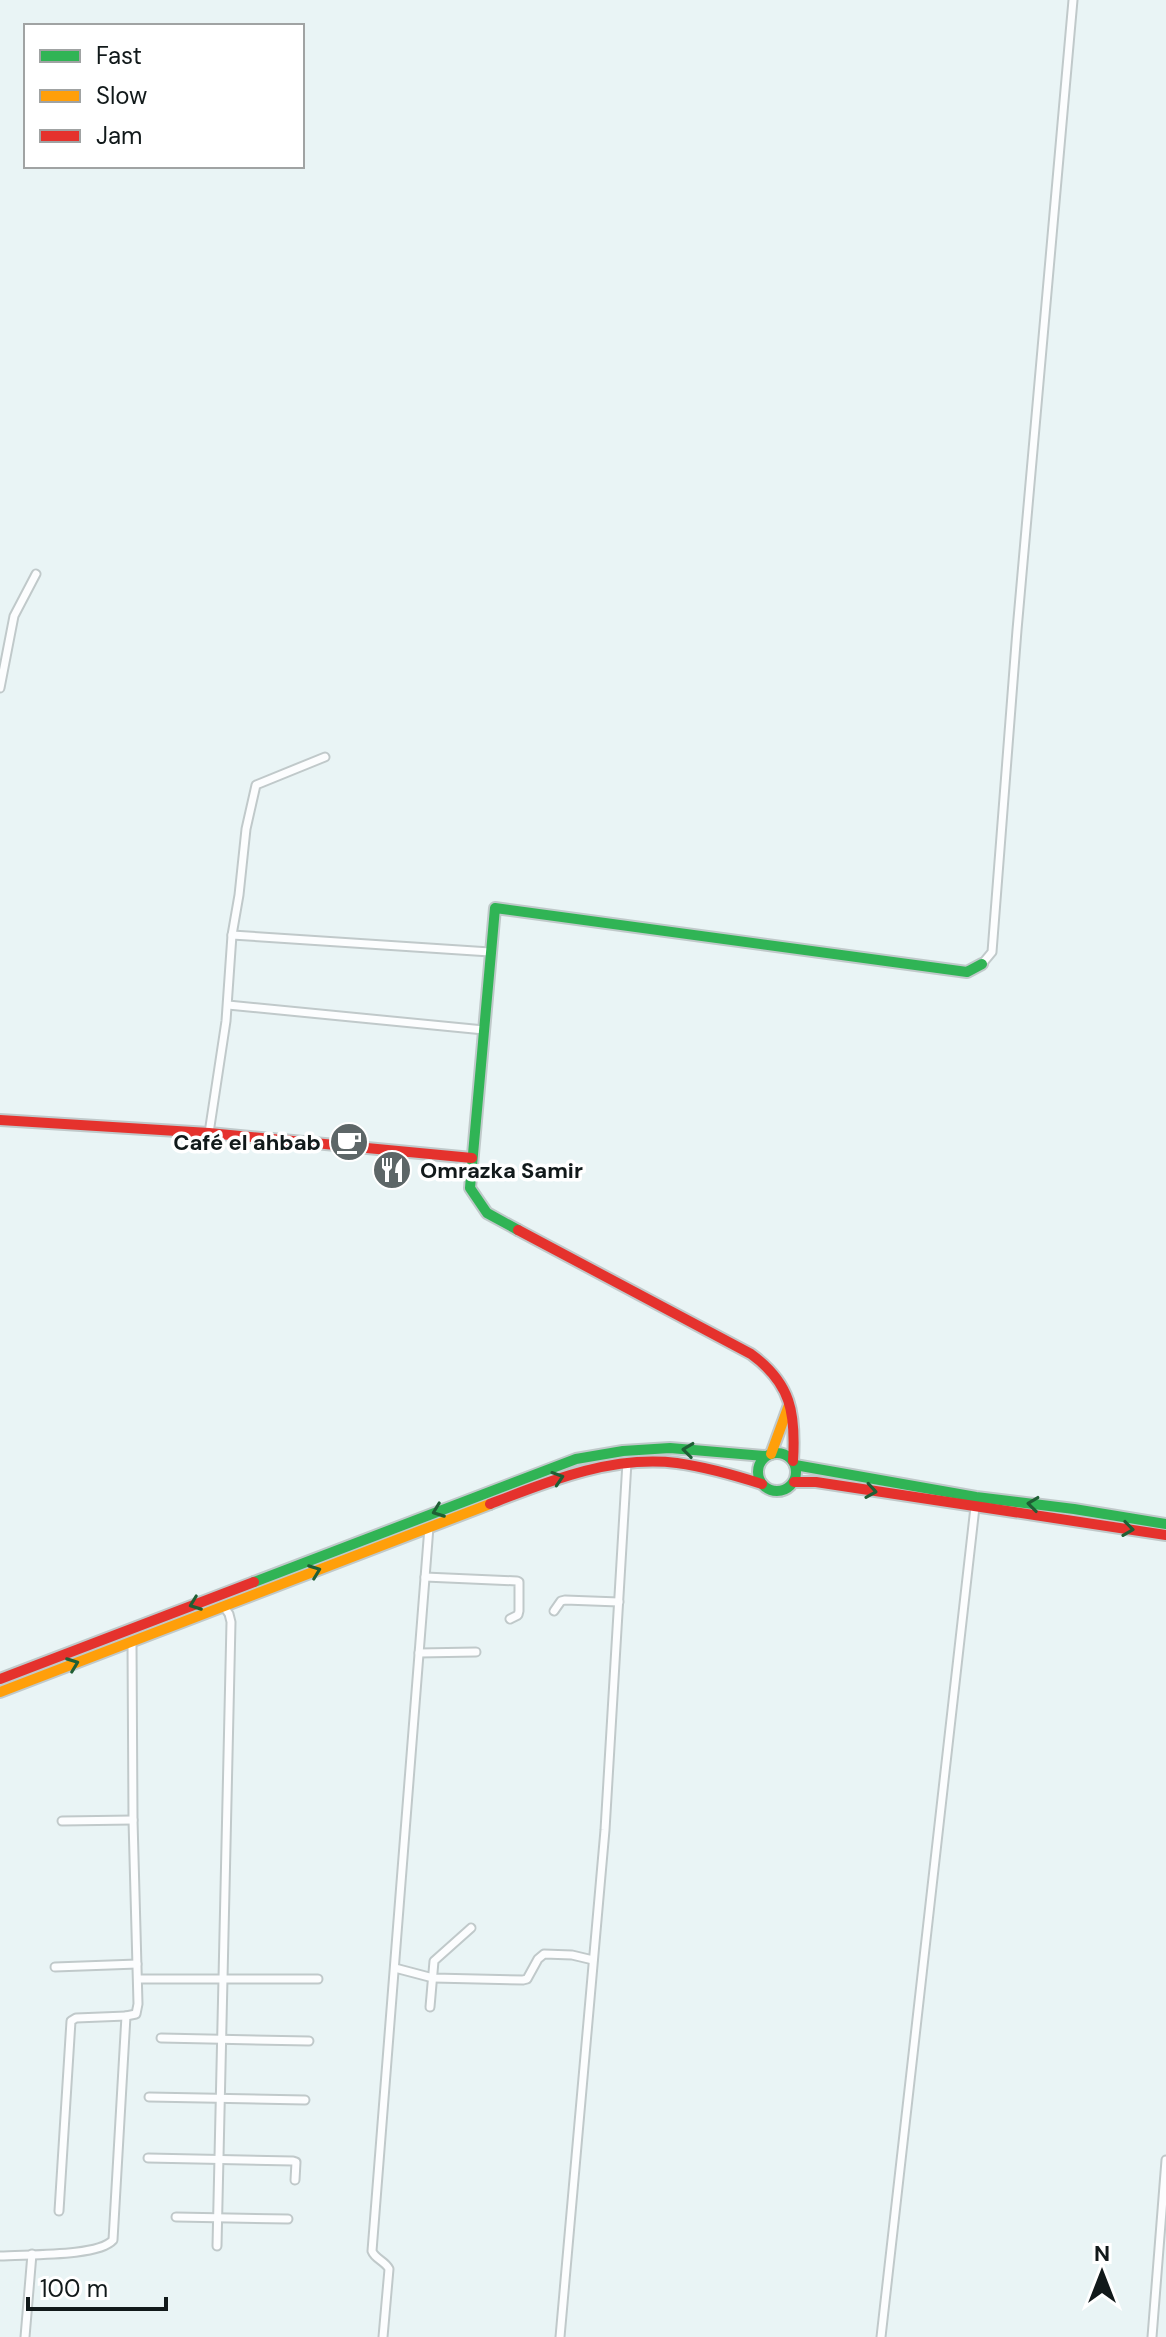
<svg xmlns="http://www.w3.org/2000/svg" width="1166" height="2337" font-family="'DM Sans',sans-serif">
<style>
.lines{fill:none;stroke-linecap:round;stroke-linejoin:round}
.street-casing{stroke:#c0c9ca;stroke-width:11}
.fast-casing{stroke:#c0c9ca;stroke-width:14}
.slow-casing{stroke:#c0c9ca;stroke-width:14}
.jam-casing{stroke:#c0c9ca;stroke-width:14}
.street{stroke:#fcfdfe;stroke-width:7}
.fast{stroke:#30b455;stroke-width:10}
.slow{stroke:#ff9f0a;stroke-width:10}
.jam{stroke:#e5322d;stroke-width:10}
.oneway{stroke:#1f5f35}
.labels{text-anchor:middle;stroke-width:7;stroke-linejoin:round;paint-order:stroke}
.poi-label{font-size:22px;font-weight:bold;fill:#11191a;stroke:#fff;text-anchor:end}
</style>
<rect width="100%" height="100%" fill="#e9f4f5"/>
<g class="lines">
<g class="street-casing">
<g id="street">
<path d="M0,688l14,-72 22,-42"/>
<path d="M232,935l258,17"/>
<path d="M982,964l10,-12 25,-322 56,-630"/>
<path d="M228,1005l256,25"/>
<path d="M209,1133l17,-112 6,-86 7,-40 7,-66 10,-44 69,-28"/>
<path d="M425,1577l92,4 2,1v29l-1,4 -8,4"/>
<path d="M554,1611l7,-10 4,-1 54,2"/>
<path d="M419,1653l57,-1"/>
<path d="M62,1821l71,-1"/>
<path d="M55,1967l82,-3"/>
<path d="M395,1968l38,10 90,2 4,-1 11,-20 6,-5 28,1 21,5"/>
<path d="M138,1979h180"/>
<path d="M430,2007l4,-46 37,-33"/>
<path d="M161,2038l148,3"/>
<path d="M149,2097l156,3"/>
<path d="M148,2158l145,3 3,1 -1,18"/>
<path d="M59,2211l12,-190 5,-3 50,-2"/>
<path d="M176,2217l112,2"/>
<path d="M217,2246l14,-624 -2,-8 -5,-7"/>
<path d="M0,2256c25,-2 98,1 113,-16l13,-224 10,-2 2,-10 -5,-184 -1,-178"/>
<path d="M25,2337l7,-83"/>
<path d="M383,2337l6,-68c-4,-8 -14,-10 -17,-18l57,-724"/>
<path d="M560,2337l45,-507 22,-368"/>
<path d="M881,2337l94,-830"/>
<path d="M1152,2337l14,-177"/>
</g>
</g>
<g class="fast-casing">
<g id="fast">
<path d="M518,1230l-31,-17 -17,-25 25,-280 472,64 15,-8"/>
<circle cx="777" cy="1472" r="19"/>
<path d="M795,1465l181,32 98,12 92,15"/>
<path d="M254,1582l322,-123 47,-8 47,-3 95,8"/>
</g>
</g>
<g class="slow-casing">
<g id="slow">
<path d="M771,1454l18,-49"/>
<path d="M0,1692l490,-188"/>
</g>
</g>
<g class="jam-casing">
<g id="jam">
<path d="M0,1120l209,13 263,25"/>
<path d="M518,1230l233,124c40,29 45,59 42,107"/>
<path d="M794,1482h22l350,53"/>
<path d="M490,1504c59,-23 122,-49 187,-41 29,4 57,12 85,21"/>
<path d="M0,1679l254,-97"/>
</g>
</g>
<use href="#street" class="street"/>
<use href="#fast" class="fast"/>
<use href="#slow" class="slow"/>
<use href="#jam" class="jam"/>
</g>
<defs><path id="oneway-chevron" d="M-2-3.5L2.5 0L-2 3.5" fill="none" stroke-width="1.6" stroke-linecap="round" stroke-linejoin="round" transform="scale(2)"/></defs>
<g class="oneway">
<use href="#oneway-chevron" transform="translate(688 1450) rotate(-173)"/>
<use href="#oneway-chevron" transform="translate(558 1478) rotate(-18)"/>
<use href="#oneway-chevron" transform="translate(871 1491) rotate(9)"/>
<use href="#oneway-chevron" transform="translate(1033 1504) rotate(-173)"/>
<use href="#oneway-chevron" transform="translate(438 1511) rotate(159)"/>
<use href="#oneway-chevron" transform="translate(1128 1529) rotate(8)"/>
<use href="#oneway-chevron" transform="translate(315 1571) rotate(-21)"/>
<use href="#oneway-chevron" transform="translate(195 1604) rotate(159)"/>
<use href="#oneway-chevron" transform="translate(73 1664) rotate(-21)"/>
</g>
<defs>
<g id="cafe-disc" transform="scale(2)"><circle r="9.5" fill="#5d6667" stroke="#fff"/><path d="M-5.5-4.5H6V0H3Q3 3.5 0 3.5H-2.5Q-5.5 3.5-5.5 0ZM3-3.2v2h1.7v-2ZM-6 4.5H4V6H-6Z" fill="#fff"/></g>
<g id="restaurant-disc" transform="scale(2)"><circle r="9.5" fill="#5d6667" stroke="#fff"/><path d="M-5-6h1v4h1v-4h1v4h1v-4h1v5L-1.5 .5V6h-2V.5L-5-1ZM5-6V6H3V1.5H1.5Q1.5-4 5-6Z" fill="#fff"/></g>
</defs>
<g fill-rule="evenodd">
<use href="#cafe-disc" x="349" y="1142"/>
<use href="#restaurant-disc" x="392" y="1170"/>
</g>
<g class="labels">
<g class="poi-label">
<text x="321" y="1150">Café el ahbab</text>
<text x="420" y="1178" text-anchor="start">Omrazka Samir</text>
</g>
</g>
<rect x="24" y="24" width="280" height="144" fill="#ffffff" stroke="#a0a3a3" stroke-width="2"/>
<rect x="40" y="50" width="40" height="12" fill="#30b455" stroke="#a0a3a3" stroke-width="2"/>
<text x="96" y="64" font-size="24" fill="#11191a">Fast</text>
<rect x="40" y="90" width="40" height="12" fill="#ff9f0a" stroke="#a0a3a3" stroke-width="2"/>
<text x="96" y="104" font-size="24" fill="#11191a">Slow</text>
<rect x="40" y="130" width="40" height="12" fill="#e5322d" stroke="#a0a3a3" stroke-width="2"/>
<text x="96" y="144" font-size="24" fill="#11191a">Jam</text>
<g transform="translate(1102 2273)" stroke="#ffffff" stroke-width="6" paint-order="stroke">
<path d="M0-6L14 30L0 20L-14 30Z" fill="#11191a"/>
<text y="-12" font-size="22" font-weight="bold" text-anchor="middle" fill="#11191a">N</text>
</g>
<path d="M28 2297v12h138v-12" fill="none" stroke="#11191a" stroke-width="4"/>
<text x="40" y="2297" font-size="24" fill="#11191a" stroke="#ffffff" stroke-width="6" paint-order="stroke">100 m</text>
</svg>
